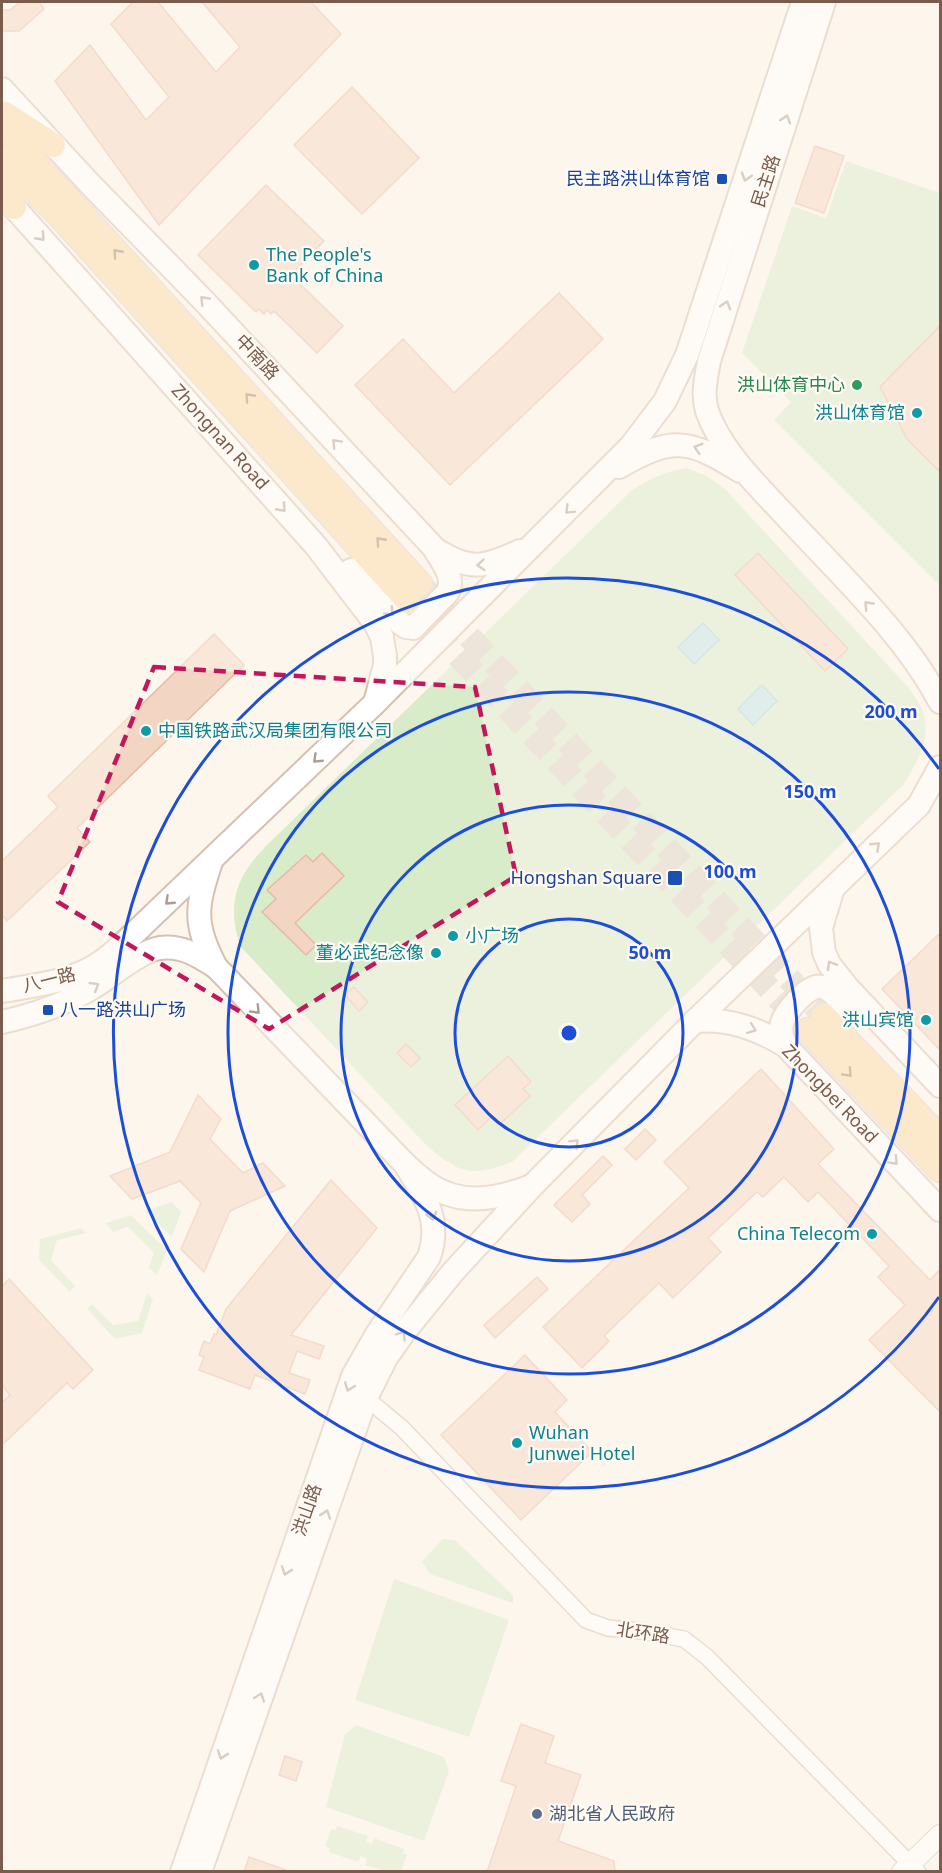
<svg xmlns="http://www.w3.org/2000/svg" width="942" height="1873" font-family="'Noto Sans','Noto Sans SC',sans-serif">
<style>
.green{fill:#d8ecc9}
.water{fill:#bfe3e8;stroke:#a5d3da;stroke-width:1.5}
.building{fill:#f3d5c3;stroke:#e6bba3;stroke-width:1.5}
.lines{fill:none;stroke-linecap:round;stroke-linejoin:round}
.primary-tunnel{stroke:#dcd0c4;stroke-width:24;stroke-dasharray:24 12;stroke-linecap:butt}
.minor-casing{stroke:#d1beb0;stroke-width:18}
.tertiary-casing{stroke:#d1beb0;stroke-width:22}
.secondary-casing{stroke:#d6c0b0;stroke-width:26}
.primary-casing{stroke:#dad1cd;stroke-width:27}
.minor{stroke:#fff;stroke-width:15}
.tertiary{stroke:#fff;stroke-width:20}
.secondary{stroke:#fff;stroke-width:22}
.primary{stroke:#fbd9a5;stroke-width:24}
.oneway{stroke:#af9d94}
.oneway2{stroke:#a18267}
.marked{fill:none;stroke:#c2185b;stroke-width:4.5;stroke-dasharray:12 8;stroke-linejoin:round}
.ring{fill:none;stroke:#1d4ed8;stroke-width:3}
.transit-dot{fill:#1a4fb4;stroke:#fffaf3;stroke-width:2}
.culture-dot{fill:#0f9aa8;stroke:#fffaf3;stroke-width:2}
.leisure-dot{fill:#2e9e5b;stroke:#fffaf3;stroke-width:2}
.service-dot{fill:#5c6f8a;stroke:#fffaf3;stroke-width:2}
.labels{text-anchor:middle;stroke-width:4.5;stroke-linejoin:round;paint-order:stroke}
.transit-label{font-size:18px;fill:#164399;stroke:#fffaf3;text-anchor:end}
.street-label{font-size:18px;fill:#7a5c4d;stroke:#fffaf3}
.culture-label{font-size:18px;fill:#0d838f;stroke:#fffaf3;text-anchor:start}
.leisure-label{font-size:18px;fill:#27864d;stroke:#fffaf3;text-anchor:end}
.service-label{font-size:18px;fill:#4e5e75;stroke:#fffaf3;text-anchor:start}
.centre{fill:#1d4ed8;stroke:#fffaf3;stroke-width:3}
.ring-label{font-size:18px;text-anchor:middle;font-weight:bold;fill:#1d4ed8;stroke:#fffaf3;stroke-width:4.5;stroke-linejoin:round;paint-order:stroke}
</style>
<rect width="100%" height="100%" fill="#fdf6ec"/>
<g class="green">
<path d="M846,161l94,32v393l-166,-166 17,-18 -49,-49 50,-147 34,12z"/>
<path d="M686,468l19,7 20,14 184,199c4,7 10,14 13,21 11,27 -4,52 -18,75l-392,378c-40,16 -54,11 -86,-17l-186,-199c-13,-42 -5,-68 26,-100l365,-355c18,-12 33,-19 55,-23z"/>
<path d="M172,1202l9,10 -9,25 -27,-26z"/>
<path d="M131,1215l36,35 -10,25 -8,-8 5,-14 -26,-26 -15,5 -8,-9z"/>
<path d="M81,1228l5,5 -29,7 -6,20 24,26 -5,6 -31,-32 1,-21z"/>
<path d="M147,1293l6,6 -11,34 -27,6 -28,-30 5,-5 21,21 25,-4z"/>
<path d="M442,1539l13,1 58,55v8l-83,-29 -8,-12z"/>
<path d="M394,1579l115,41 -40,117 -114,-37z"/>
<path d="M356,1725l88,32 5,14 -25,70 -98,-34 19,-73z"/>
<path d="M337,1826l31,10 -2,6 6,2 2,-6 30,11 -1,4 4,2 -6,16h-17l-19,-6 2,-6 -6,-3 -3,6 -29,-10 1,-4 -5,-2 6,-17 5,1z"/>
</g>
<g class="water">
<path d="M703,623l16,17 -25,24 -16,-17z"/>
<path d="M762,685l15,16 -24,24 -15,-16z"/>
</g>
<g class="building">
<path d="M20,2h19l5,7 -25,22h-17v-21h8z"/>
<path d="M133,2h25l58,70 24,-25 -38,-45h109l30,32 -182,191 -104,-144 35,-36 56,75 23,-23 -58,-73z"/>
<path d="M352,87l67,71 -57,56 -68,-69z"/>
<path d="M815,146l29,10 -20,57 -29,-10z"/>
<path d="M266,185l58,56 -33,34 52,51 -26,27 -43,-42 -3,3 -4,-4 -3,4 -5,-5 -3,3 -58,-57z"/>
<path d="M559,293l44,46 -153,146 -95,-100 48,-46 51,54z"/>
<path d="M940,326v146l-33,-33 -27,-52z"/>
<path d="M758,553l90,96 -23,22 -90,-96z"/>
<path d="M214,634l30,31 -167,163 13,14 -83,79 -5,-6v-54l56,-54 -10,-11z"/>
<path d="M322,853l22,23 -49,47 21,22 -10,10 -44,-43 14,-13 -9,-9 39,-35 7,7z"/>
<path d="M940,933v117l-58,-61z"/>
<path d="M354,987l14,15 -9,9 -14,-16z"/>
<path d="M406,1044l14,14 -9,9 -14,-14z"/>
<path d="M508,1056l23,26 -8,7 7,7 -31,29 -8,-8 -13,13 -23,-25z"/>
<path d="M761,1069l73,80 -16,15 112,116 10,-11v143l-71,-72 36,-35 -27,-28 11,-11 -71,-74 -10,10 -24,-25 -21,20 -6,-5 -49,46 13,14 -48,46 -14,-15 -55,53 5,5 -27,27 -39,-41 146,-139 -25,-26z"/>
<path d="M198,1095l23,24 -11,20 33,34 20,-10 22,23 -55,25 -26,61 -23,-23 20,-46 -21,-22 -48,18 -22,-23 60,-24z"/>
<path d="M645,1129l11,11 -20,20 -11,-11z"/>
<path d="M603,1156l9,9 -30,30 8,9 -18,18 -18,-17z"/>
<path d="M331,1180l46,48 -86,107 33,11 -5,13 -22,-8 -8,22 21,7 -5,14 -50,-19 -5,14 -51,-19 5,-13 -5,-2 5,-14 6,3 4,-10 2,1 10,-26z"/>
<path d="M537,1277l11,12 -53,49 -11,-13z"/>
<path d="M9,1279l84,91 -20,19 -6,-6 -65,62v-42l8,-8 -8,-10v-99z"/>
<path d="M525,1355l42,45 -12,12 37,40 -71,68 -80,-85z"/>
<path d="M521,1724l33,12 -9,27 36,12 -23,66 56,20 1,11h-128l29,-86 -15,-5z"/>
<path d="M285,1756l17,6 -6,19 -17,-6z"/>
<path d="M249,1857l37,13v2h-42z"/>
</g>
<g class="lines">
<g class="primary-tunnel">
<path d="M420,584l404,432"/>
<path d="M409,603l399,427"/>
</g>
<g class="minor-casing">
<path id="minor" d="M366,1398l36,30 184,192 22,8 32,3 44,8 23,18 211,215"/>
</g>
<g class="tertiary-casing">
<path id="tertiary" d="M902,1872l38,-37"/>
</g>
<g class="secondary-casing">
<g id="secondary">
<path d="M824,2l-115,359c-3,17 -7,33 -2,50 13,38 49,73 76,102 53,58 121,120 157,189"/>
<path d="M2,89l88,95 114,117 231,248c34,22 49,19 85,2"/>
<path d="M3,195l313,351 59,77 7,14 3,19v9l-10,38"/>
<path d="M619,467c53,-31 70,-28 121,4"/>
<path d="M351,570l49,53 6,4 7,1 35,-36c7,-14 -5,-29 -13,-42"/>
<path d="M211,862c-15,45 -18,62 5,105"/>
<path d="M832,891l-11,37 3,24 5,12 19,24 92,98"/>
<path d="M2,991c33,-6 71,-9 99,-29 8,-5 15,-12 22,-18l251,-240 257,-258 34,-45 22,-46 116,-353"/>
<path d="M695,1021c34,-3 63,8 91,25l154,164"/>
<path d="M2,1022c32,-7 61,-17 90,-34 20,-12 46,-36 68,-40 22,-3 39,8 56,19l189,197c8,7 16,15 25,21 31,21 67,14 99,2"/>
<path d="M786,1046c-4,-7 -6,-14 -4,-23 3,-11 27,-40 40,-36 11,3 20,16 28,25"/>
<path d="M182,1872l171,-496 24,-42 52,-77c13,-39 -5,-61 -24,-93"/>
<path d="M200,1872l166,-474 20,-40 19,-27 48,-59 81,-88 161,-163 224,-216 21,-38"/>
</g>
</g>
<g class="primary-casing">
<g id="primary">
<path d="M5,114l48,31"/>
<path d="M2,122l36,44 382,418"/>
<path d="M2,158l57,57 349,386"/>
<path d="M2,159l12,48"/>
<path d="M824,1016l116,122"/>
<path d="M808,1030l132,140"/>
</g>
</g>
<use href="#minor" class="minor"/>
<use href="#tertiary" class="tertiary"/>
<use href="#secondary" class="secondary"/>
<use href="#primary" class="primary"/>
</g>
<defs><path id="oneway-chevron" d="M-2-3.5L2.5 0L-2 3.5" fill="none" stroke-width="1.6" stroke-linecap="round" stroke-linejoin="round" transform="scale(1.5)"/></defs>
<g class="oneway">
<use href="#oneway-chevron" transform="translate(786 119) rotate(-72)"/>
<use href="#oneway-chevron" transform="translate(746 177) rotate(108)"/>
<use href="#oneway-chevron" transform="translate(41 237) rotate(48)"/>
<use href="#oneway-chevron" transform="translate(204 300) rotate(-134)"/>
<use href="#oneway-chevron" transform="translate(726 305) rotate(-73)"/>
<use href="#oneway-chevron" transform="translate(336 443) rotate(-133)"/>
<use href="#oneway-chevron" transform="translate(698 448) rotate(-164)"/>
<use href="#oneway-chevron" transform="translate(282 508) rotate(48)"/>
<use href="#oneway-chevron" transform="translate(569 510) rotate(135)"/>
<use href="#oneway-chevron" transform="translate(481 565) rotate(175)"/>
<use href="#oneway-chevron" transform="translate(868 605) rotate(-133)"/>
<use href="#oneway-chevron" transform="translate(390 612) rotate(47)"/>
<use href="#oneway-chevron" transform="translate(317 759) rotate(136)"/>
<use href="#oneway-chevron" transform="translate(876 846) rotate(-44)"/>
<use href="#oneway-chevron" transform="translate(169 901) rotate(137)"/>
<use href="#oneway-chevron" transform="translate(831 965) rotate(-120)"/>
<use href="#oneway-chevron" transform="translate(95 986) rotate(-31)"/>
<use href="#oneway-chevron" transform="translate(256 1010) rotate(46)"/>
<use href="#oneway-chevron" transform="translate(752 1029) rotate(21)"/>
<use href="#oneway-chevron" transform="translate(575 1143) rotate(-45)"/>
<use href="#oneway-chevron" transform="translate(894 1161) rotate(47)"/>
<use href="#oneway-chevron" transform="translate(432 1216) rotate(75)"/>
<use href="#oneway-chevron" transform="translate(402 1335) rotate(-55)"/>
<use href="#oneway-chevron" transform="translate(349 1387) rotate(110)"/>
<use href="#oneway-chevron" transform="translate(326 1514) rotate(-71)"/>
<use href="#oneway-chevron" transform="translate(286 1571) rotate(109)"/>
<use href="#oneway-chevron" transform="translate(260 1697) rotate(-70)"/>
<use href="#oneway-chevron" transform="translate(222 1755) rotate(109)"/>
</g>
<g class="oneway2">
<use href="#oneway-chevron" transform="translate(117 253) rotate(-132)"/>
<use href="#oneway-chevron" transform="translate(249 397) rotate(-132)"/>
<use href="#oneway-chevron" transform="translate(380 541) rotate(-132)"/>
<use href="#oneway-chevron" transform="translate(848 1073) rotate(47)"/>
</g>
<path d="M0 0H942V1873H0ZM154,667l321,20 41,189 -247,153 -211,-127z" fill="#fdf6ec" fill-opacity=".55" fill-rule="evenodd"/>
<path class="marked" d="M154,667l321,20 41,189 -247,153 -211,-127z"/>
<g class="ring">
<circle cx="569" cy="1033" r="114"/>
<circle cx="569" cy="1033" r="228"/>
<circle cx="569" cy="1033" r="341"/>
<path d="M939 1297A455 455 0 1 1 939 769"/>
</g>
<g class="transit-dot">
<rect x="716" y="173" width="12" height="12" rx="3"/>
<rect x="667" y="870" width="16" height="16" rx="3"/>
<rect x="42" y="1004" width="12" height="12" rx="3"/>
</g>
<g class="culture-dot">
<circle cx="254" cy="265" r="6"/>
<circle cx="917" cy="413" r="6"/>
<circle cx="146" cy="731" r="6"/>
<circle cx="453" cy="936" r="6"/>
<circle cx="436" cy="953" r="6"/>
<circle cx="926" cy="1020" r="6"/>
<circle cx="872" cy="1234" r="6"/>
<circle cx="517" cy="1443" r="6"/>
</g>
<circle class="leisure-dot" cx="857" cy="385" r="6"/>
<circle class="service-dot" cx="537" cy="1814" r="6"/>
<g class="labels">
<g class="transit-label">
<text x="710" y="185">民主路洪山体育馆</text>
<text x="662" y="884">Hongshan Square</text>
<text x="60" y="1016" text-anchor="start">八一路洪山广场</text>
</g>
<g class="street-label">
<text transform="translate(766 181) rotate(-72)" y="6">民主路</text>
<text transform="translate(257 357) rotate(47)" y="6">中南路</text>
<text transform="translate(220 437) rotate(48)" y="6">Zhongnan Road</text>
<text transform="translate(49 980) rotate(-14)" y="6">八一路</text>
<text transform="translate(830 1094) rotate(46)" y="6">Zhongbei Road</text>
<text transform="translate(307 1510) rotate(-71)" y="6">洪山路</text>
<text transform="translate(643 1633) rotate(9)" y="6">北环路</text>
</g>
<g class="culture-label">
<text x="266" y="261">The People's<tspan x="266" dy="21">Bank of China</tspan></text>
<text x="905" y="419" text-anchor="end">洪山体育馆</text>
<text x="158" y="737">中国铁路武汉局集团有限公司</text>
<text x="465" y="942">小广场</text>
<text x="424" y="959" text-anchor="end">董必武纪念像</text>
<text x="914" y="1026" text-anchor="end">洪山宾馆</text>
<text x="860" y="1240" text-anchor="end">China Telecom</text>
<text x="529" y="1439">Wuhan<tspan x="529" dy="21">Junwei Hotel</tspan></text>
</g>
<g class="leisure-label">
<text x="845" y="391">洪山体育中心</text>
</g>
<g class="service-label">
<text x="549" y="1820">湖北省人民政府</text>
</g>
</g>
<circle cx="569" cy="1033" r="9" class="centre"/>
<g class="ring-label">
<text x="891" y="718">200 m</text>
<text x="810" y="798">150 m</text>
<text x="730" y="878">100 m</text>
<text x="650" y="959">50 m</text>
</g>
<rect width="942" height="1873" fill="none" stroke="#7a5c4d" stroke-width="6"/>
</svg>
